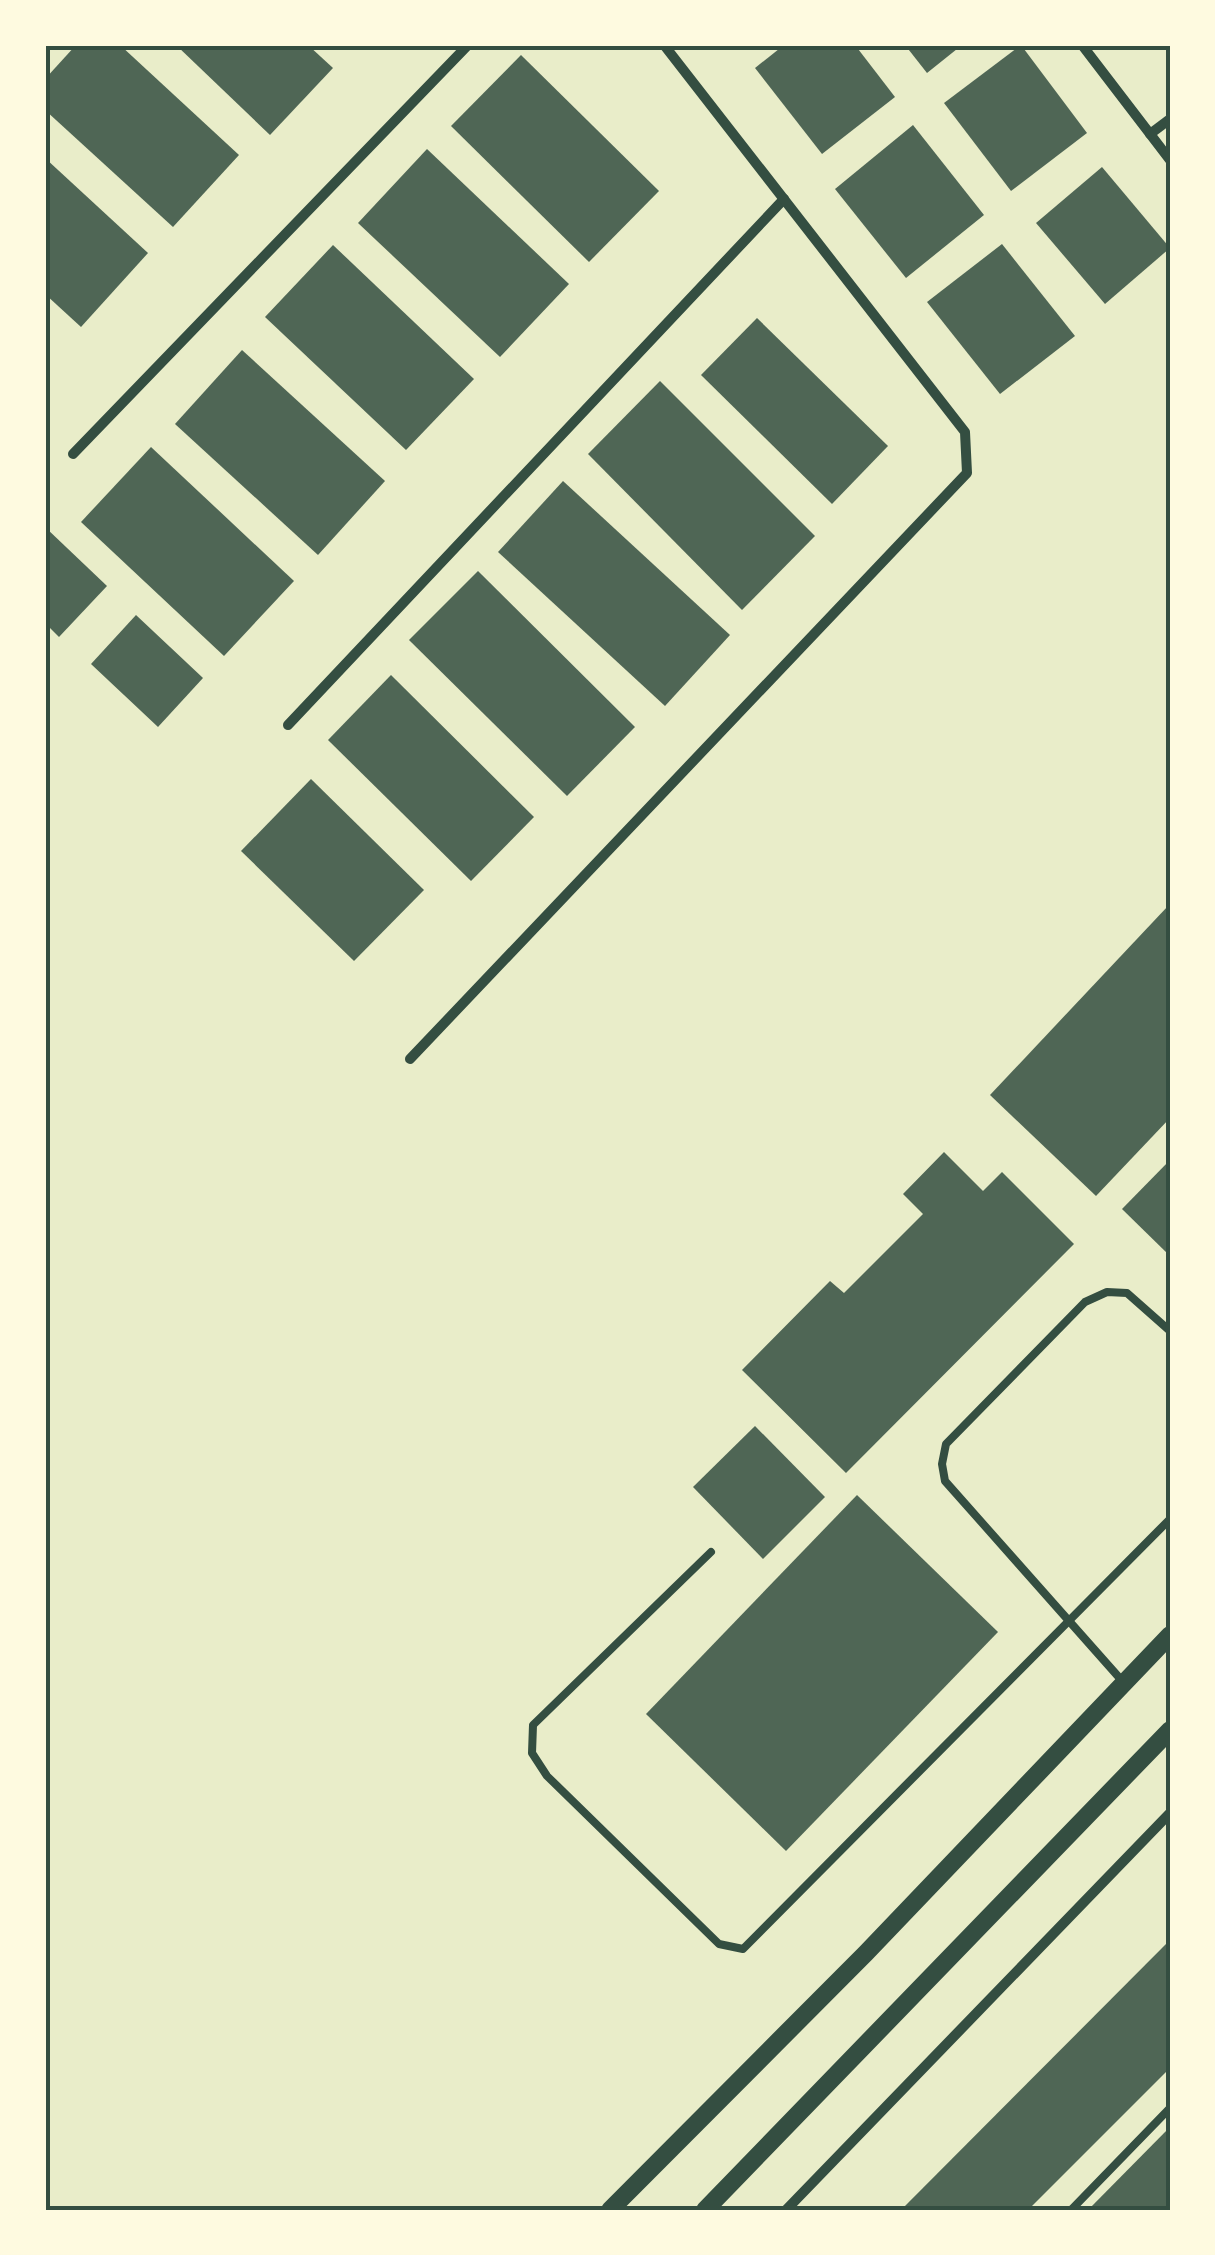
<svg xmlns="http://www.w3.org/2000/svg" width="1215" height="2255" font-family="'Fira Sans Condensed',sans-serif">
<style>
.building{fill:#4f6655}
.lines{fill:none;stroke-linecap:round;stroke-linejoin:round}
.service{stroke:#344e41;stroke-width:8}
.minor{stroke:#344e41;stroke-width:10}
.tertiary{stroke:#344e41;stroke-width:18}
.neatline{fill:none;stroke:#344e41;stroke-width:4}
</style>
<rect width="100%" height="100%" fill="#e9edc9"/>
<g class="building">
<path d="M76,45h44l119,110 -66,72 -128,-117v-31z"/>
<path d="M176,45h132l25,23 -63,67z"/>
<path d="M784,45h71l40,52 -73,57 -67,-86z"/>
<path d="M905,45h57l-35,28z"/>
<path d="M1021,45l66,88 -76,58 -67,-88z"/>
<path d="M521,55l138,136 -70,71 -138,-136z"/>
<path d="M913,125l71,90 -78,63 -71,-89z"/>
<path d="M427,149l142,135 -69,73 -142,-134z"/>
<path d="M45,158l103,95 -67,74 -36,-33z"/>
<path d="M1102,167l68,81 -65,56 -69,-81z"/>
<path d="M1002,244l73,92 -75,58 -73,-92z"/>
<path d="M333,245l141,134 -68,71 -141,-133z"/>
<path d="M757,318l131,128 -56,58 -131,-129z"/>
<path d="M242,350l143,131 -67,74 -143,-131z"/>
<path d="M660,381l155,155 -73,74 -154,-156z"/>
<path d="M151,447l143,134 -70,75 -143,-134z"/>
<path d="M563,481l167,154 -65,71 -167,-154z"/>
<path d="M45,527l62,59 -48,51 -14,-14z"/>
<path d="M478,571l157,156 -68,69 -158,-156z"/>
<path d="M136,615l67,63 -45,49 -67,-63z"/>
<path d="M391,675l143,142 -63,64 -143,-141z"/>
<path d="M311,779l113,111 -70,71 -113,-110z"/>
<path d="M1168,906l2,212 -74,78 -106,-101z"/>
<path d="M944,1152l39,39 19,-19 72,72 -228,229 -104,-103 88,-89 14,12 79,-79 -20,-20z"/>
<path d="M1170,1160v96l-48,-47z"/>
<path d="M755,1426l70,71 -62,62 -70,-72z"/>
<path d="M857,1495l141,137 -212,219 -140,-137z"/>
<path d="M1170,1940v128l-142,142h-127z"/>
<path d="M1170,2127v83h-82z"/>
</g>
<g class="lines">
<g class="service">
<path d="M711,1552l-178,173 -1,28 15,23 172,168 24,5 427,-430"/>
<path d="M1124,1683l-179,-202 -3,-17 4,-20 139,-142 22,-10 20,1 43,38"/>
<path d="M1071,2210l99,-102"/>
</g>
<g class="minor">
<path d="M1082,45l88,115"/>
<path d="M1150,134l20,-15"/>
<path d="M73,454l395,-409"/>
<path d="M288,725l496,-526"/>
<path d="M410,1059l557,-586 -2,-41 -301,-387"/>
<path d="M786,2210l384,-397"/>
</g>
<g class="tertiary">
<path d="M610,2210l256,-257 304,-318"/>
<path d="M705,2210l465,-480"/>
</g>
</g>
<rect width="1215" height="2255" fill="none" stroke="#fefae0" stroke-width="95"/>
<rect x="48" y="48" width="1120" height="2160" class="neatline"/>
</svg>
